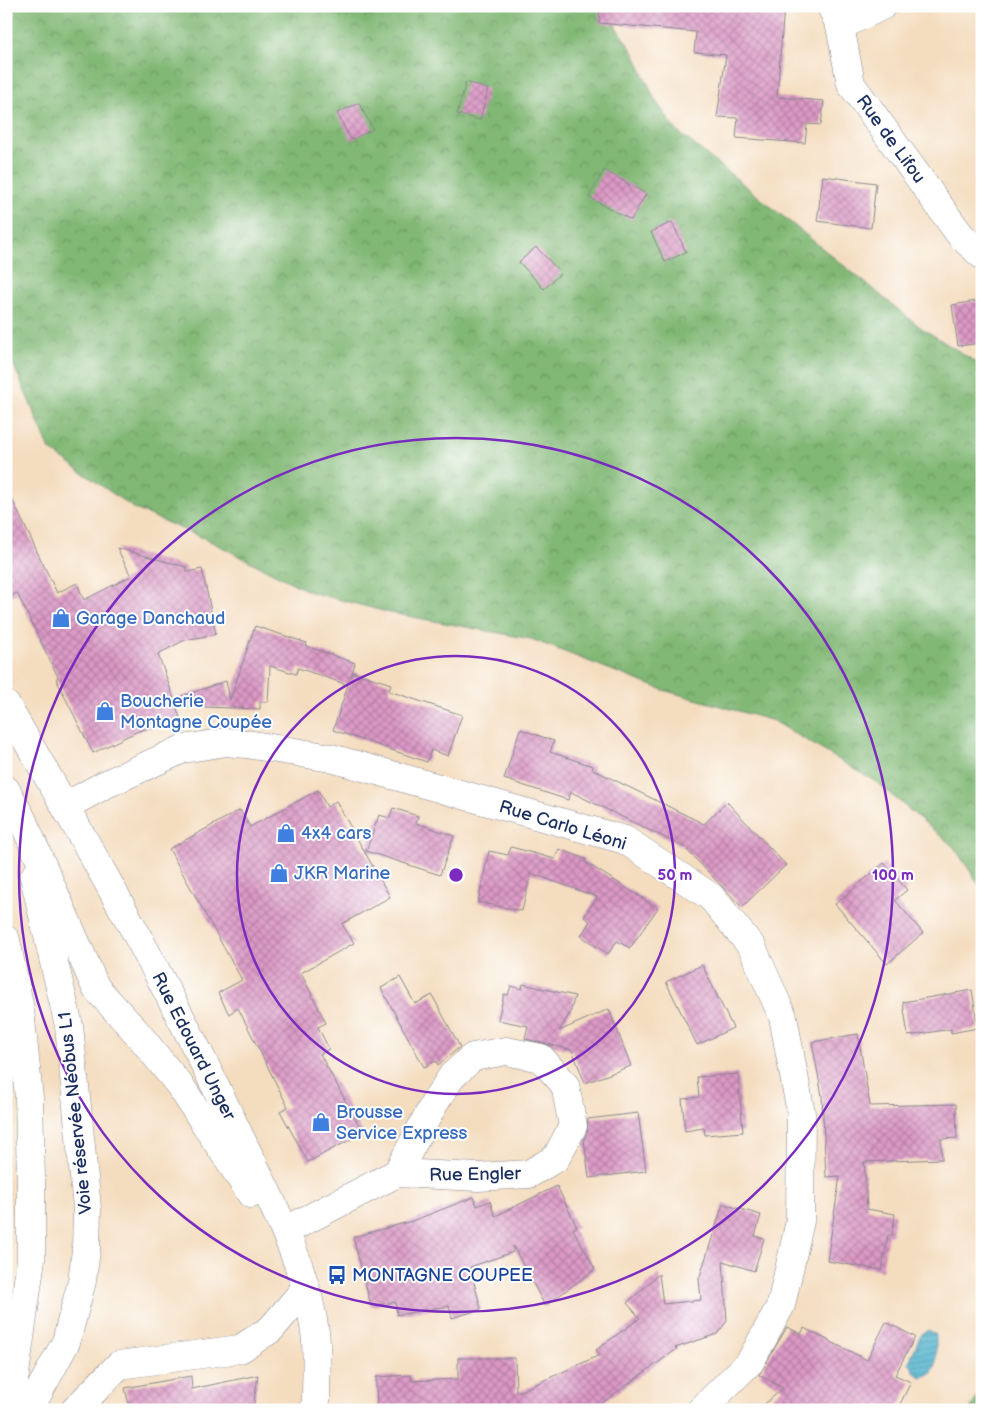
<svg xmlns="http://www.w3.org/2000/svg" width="988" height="1416" font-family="'Balsamiq Sans',sans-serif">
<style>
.forest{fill:url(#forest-crowns);stroke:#4e7469}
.water{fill:url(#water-rules);stroke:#337094}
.building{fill:url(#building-cross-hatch)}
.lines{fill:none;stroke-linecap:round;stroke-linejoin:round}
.minor-casing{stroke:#88868e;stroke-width:29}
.highway-casing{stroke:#88868e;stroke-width:29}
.minor{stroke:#fff;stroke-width:28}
.highway{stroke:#fff;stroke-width:28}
.ring{fill:none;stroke:#7b2cbf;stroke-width:2.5}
.labels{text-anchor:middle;stroke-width:4;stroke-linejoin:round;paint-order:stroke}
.street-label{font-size:18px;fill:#1b2f5e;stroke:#fff}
.shop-label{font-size:18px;fill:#366cbe;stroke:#fff;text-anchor:start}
.transit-label{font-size:18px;fill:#164399;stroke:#fff;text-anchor:start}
.centre{fill:#7b2cbf;stroke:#fff;stroke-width:2.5}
.ring-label{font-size:15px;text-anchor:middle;font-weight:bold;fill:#7b2cbf;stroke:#fff;stroke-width:4;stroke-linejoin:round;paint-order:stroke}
</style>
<defs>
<pattern id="forest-crowns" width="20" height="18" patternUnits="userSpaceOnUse" patternTransform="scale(1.25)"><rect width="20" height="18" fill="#81b874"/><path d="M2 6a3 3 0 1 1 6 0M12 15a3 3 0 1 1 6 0" fill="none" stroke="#699662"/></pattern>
<pattern id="water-rules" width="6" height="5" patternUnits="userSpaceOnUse" patternTransform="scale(1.25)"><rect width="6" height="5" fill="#4bb0ca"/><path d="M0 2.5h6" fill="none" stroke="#3e90a7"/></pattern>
<pattern id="building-cross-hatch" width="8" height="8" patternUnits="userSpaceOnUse" patternTransform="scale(1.25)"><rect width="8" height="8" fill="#dc99c5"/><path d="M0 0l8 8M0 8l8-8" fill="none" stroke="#b27da3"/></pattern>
</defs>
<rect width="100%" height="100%" fill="#fff"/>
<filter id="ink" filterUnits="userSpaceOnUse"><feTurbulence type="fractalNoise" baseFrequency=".02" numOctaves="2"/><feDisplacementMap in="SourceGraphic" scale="10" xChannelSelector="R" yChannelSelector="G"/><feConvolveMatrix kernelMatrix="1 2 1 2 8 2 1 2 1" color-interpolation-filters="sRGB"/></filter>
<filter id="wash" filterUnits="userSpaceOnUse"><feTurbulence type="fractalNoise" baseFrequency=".0096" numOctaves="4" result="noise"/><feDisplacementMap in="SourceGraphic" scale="20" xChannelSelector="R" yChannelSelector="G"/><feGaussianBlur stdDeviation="1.12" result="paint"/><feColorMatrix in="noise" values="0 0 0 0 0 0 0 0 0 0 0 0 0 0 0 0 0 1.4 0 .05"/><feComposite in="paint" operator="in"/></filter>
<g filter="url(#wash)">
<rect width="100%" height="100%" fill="#f4ddbf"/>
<g class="forest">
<path d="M6,6h599l1,7 28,40 21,47 22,31 243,196 62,39v523l-28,-42 -78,-65 -102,-61 -111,-31 -132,-51 -140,-26 -81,-21 -104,-53 -71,-30 -85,-59 -44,-103z"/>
<path d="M982,1388v22h-12z"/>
</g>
<path class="water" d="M929,1330l7,5v29l-5,10 -9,3 -7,-4 -6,-11 12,-28z"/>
<g id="blocks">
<g class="building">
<path d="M600,6h184l-7,91 47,4 -3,24 -14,-1 -2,19 -69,-5 2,-20 -21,-1 9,-62 -32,-3 2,-20 -97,-9z"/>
<path d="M466,82l22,7 -8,31 -23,-6z"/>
<path d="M359,103l14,26 -22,11 -14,-27z"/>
<path d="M604,170l42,24 -15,26 -42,-23z"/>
<path d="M823,176l53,7 -5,45 -54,-7z"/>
<path d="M672,222l14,30 -21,10 -14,-30z"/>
<path d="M536,247l25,26 -17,16 -25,-27z"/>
<path d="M982,300v43l-24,3 -6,-41z"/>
<path d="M6,487l51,106 20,-10 7,17 47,-24 -14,-28 69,19 1,5 15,-3 14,65 -31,6 -27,14 16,45 52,-18 4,19 25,-74 52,17 -1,3 49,17 -4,14 2,-5 38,12 -2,7 73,24 -14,41 -17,-6 -4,12 -94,-32 15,-45 -50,-17 -2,6 -26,-8 -2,36h-8v7l-84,-3 4,12 -44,14 -43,21 -37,-74 2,-2 -41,-84 -11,5z"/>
<path d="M520,729l34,12 -4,11 43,14 -1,3 112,55 23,-22 59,63 -44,42 -58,-60 -113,-55 -3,8 -64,-21z"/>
<path d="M318,790l9,17 9,-6 54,96 -48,27 12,19 -53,30 25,50 -8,4 11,22 -9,5 43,79 -55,29 -28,-51 8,-4 -50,-99 -9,6 -11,-21 24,-13 -73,-131 71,-39 10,17z"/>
<path d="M393,808l25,8 -2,7 38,13 -14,39 -74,-24 13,-36 11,3z"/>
<path d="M511,847l44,12 4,-10 27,10 -1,3 73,46 -28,40 -13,-7 -9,13 -27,-18 9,-15 -6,-4 13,-20 -66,-24 -9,38 -44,-9 11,-51 19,4z"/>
<path d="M884,863l23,27 -12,10 28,33 -36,31 -52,-60z"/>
<path d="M702,965l31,63 -36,17 -31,-63z"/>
<path d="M400,977l15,27 17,-9 28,52 -22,18 -2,-4 -12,6 -43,-79z"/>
<path d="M523,984l52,12 -5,17 -11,18 50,-22 22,57 -46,17 -13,-33 -47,-11 3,-13 -30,-6 6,-26 4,1 3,-9 11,3z"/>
<path d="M972,990l6,38 -27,5v-4l-43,7 -5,-34z"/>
<path d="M858,1034l12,72 86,-2 1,34 -16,1 1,20 -78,3 3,47 28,5 -3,21h-4l-6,35 -55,-9 13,-85 -14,1 -4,-81 -10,-54z"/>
<path d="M738,1074l5,58 -38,3 -1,-7 -19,3 -3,-32 17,-2 -2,-20z"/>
<path d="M638,1113l8,58 -57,7 -5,-39 3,-6 1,-14z"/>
<path d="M557,1186l20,41 -4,2 22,40 -50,37 -32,-60v6l-43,15 11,42 -29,9 -3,-12 -52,9 -2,-13 -24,4 -18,-69 59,-16 62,-24 3,9 13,-5 5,15z"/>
<path d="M723,1204l38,11 -6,21 9,3 -10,32 -31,-10 4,60 -10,13 -42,14 2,1 -85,61h-215l-1,-33 35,-2 1,6 46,-2v-21h57l1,35 84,-38 -4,-5 44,-32 -13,-15 32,-29 4,30 38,-4 -2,-21z"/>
<path d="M886,1322l29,15 -20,38 16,7 -14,28h-139l25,-22 -24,-13 28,-48 14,7 3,-6 63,32z"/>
<path d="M258,1375l-5,35h-123l-5,-22 66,-12 1,13z"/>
</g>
</g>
</g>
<g filter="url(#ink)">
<use href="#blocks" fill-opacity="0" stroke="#88868e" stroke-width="1"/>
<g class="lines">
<g class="minor-casing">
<g id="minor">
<path d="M831,6l9,20 11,58 110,152 21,19"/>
<path d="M840,26l42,-20"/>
<path d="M6,705c83,141 164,284 234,432 30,62 66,126 75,195 3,22 1,46 1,69l-2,9"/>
<path d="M6,790l16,29 74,169 43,47 42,52 70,107"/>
<path d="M66,806l38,-21 79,-36 43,-7 21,2 84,14 294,82 86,57 41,50 31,70 18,96 -1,108 -19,84 -31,57 -49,48"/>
<path d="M285,1231l112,-58 81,4 51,-3 27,-16 17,-32 -8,-41 -24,-27 -35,-7 -33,6 -21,19 -18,28 -37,69"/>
<path d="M29,1410l37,-68 16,-61 4,-31 1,-42 -18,-182 -35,-149"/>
<path d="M75,1410l44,-45 121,-16 31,-20 34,-40"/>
</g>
</g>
<g class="highway-casing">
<path id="highway" d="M6,940l14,69 9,89 2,82v79l-21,151"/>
</g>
<use href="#minor" class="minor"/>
<use href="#highway" class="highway"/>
</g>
</g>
<g class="ring">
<circle cx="456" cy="875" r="219"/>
<circle cx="456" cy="875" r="437"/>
</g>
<defs>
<g id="shop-bare" transform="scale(1.5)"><path d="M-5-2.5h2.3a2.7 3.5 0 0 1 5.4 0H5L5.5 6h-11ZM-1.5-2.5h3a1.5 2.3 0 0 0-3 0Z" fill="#3f7fe0" stroke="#fff" stroke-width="2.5" paint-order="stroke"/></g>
<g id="bus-bare" transform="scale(1.5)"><path d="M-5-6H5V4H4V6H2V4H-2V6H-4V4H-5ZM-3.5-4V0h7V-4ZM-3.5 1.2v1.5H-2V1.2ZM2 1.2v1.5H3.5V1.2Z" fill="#1a4fb4" stroke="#fff" stroke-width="2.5" paint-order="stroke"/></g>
</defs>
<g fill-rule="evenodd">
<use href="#shop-bare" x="61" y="618"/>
<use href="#shop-bare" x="105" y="711"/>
<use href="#shop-bare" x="286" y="833"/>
<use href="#shop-bare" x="279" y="873"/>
<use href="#shop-bare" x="321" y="1122"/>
<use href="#bus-bare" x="337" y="1275"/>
</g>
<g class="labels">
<g class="street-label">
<text transform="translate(891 139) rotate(54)" y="6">Rue de Lifou</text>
<text transform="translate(563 825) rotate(17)" y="6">Rue Carlo Léoni</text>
<text transform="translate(194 1046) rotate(63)" y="6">Rue Edouard Unger</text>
<text transform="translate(75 1113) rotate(-96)" y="6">Voie réservée Néobus L1</text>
<text transform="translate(475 1174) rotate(-1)" y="6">Rue Engler</text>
</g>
<g class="shop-label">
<text x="76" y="624">Garage Danchaud</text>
<text x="120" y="707">Boucherie<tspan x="120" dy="21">Montagne Coupée</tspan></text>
<text x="301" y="839">4x4 cars</text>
<text x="294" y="879">JKR Marine</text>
<text x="336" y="1118">Brousse<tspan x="336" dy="21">Service Express</tspan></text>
</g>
<g class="transit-label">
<text x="352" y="1281">MONTAGNE COUPEE</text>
</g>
</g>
<circle cx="456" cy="875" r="8" class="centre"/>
<g class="ring-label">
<text x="675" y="880">50 m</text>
<text x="893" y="880">100 m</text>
</g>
<rect width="988" height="1416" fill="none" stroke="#fff" stroke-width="25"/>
</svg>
